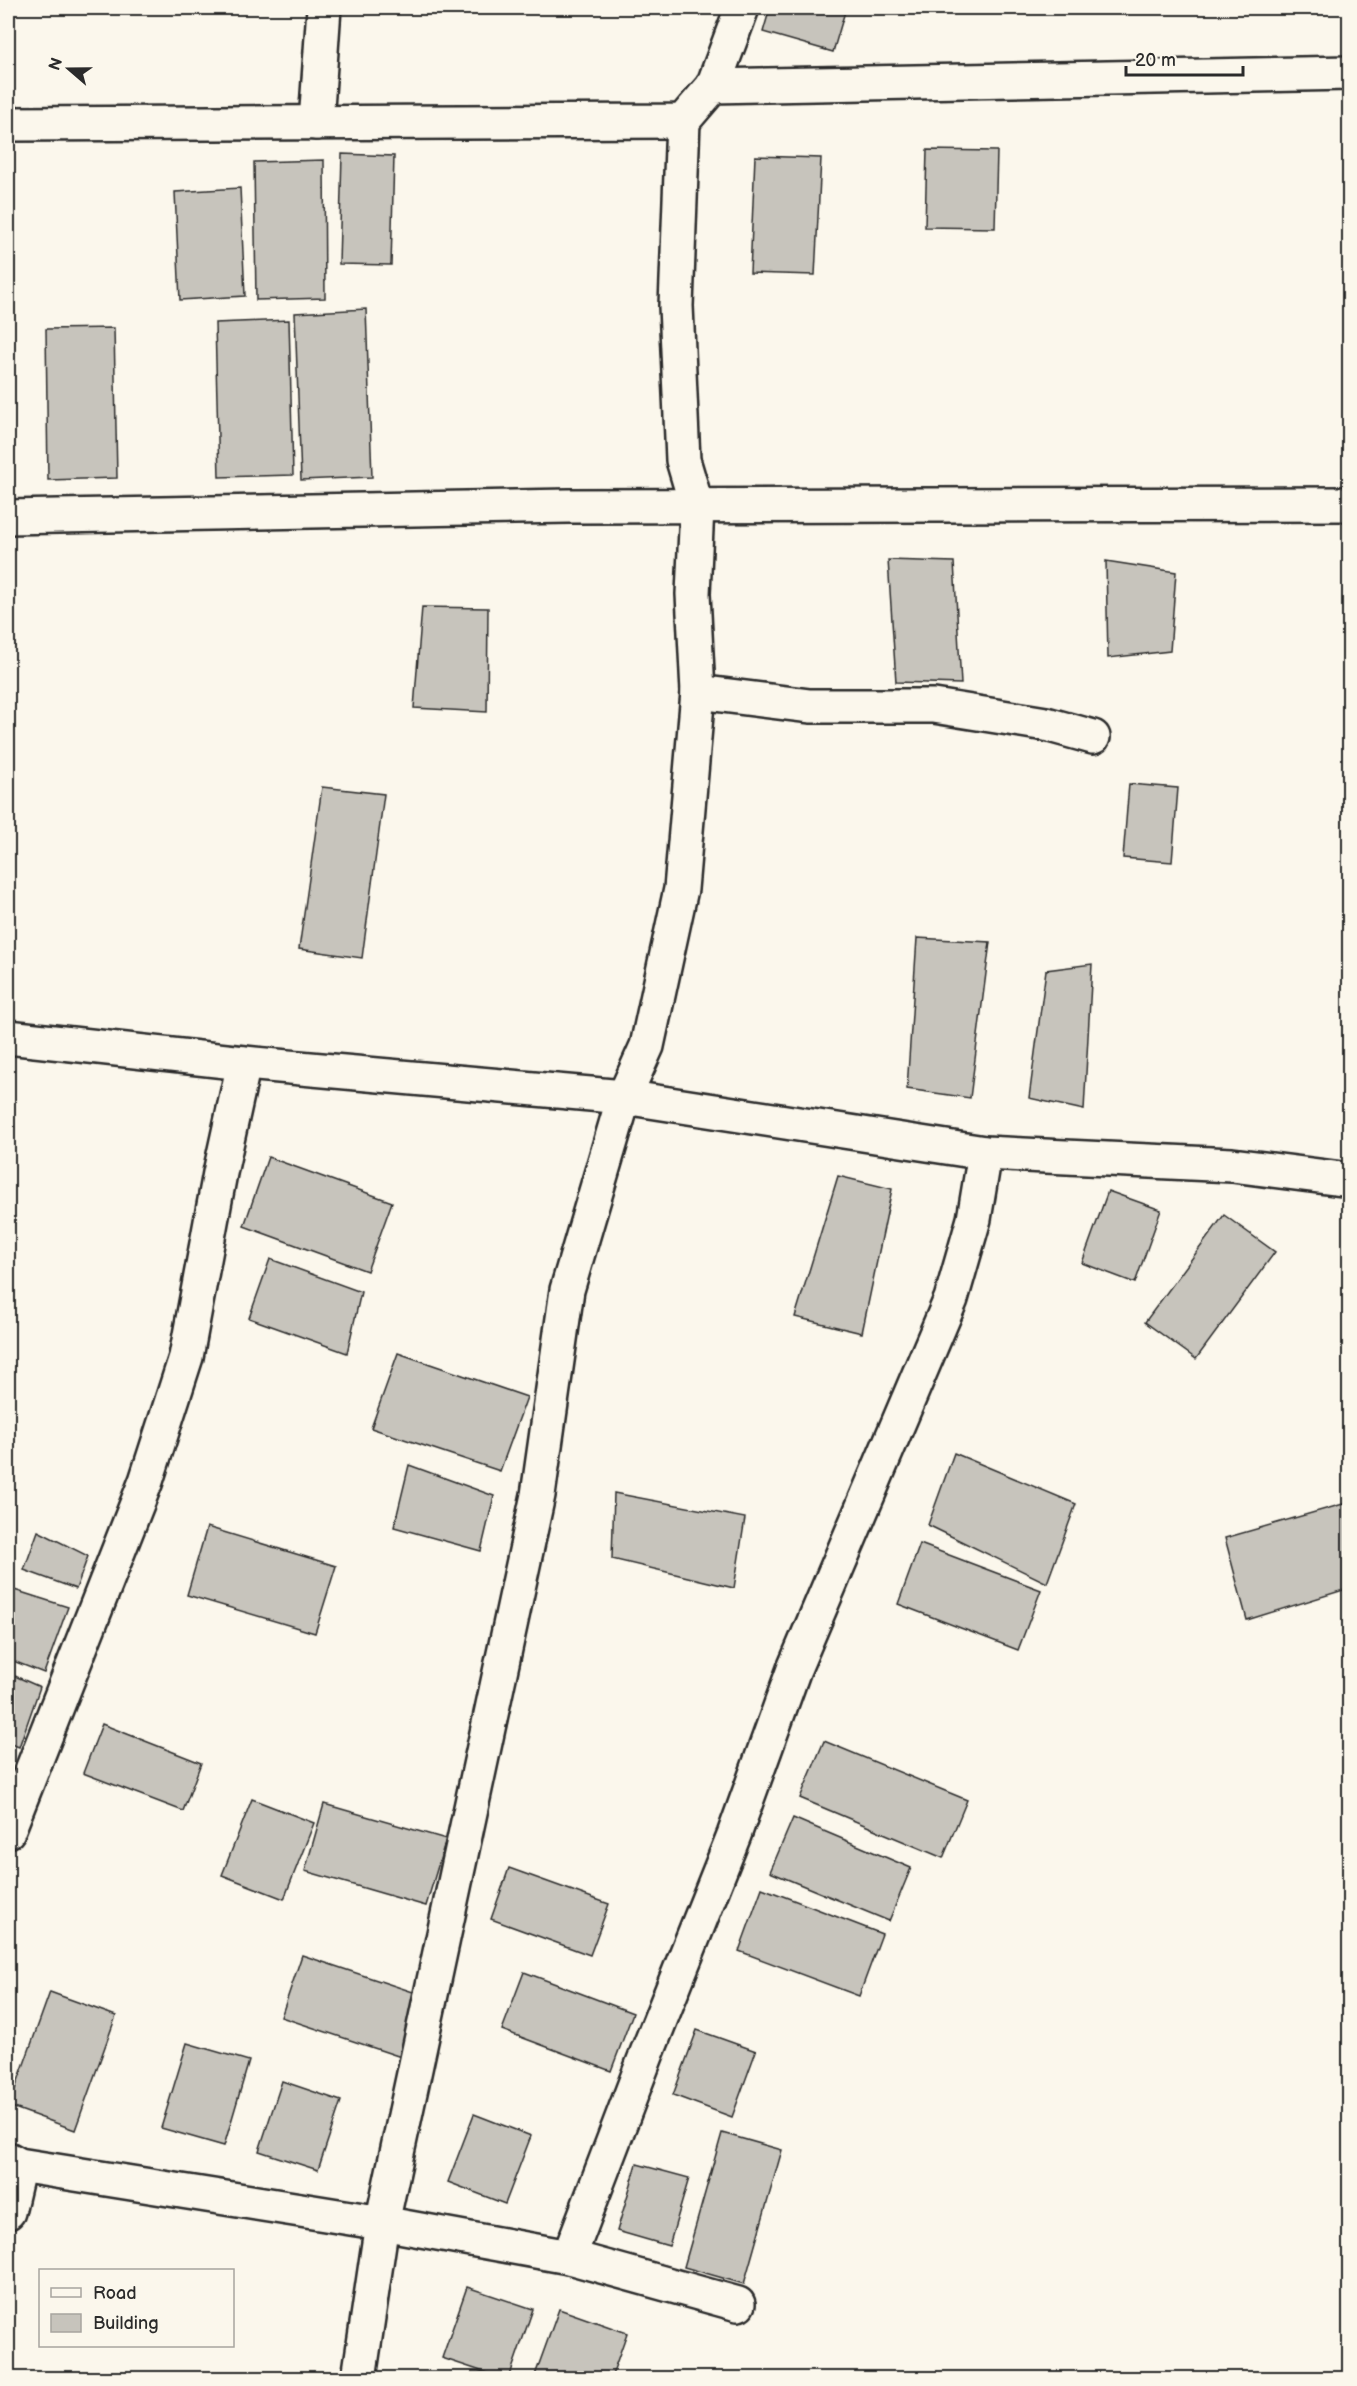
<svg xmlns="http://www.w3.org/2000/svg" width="1357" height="2386" font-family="'Balsamiq Sans',sans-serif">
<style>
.building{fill:#c7c4bc;stroke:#2b2b2b;stroke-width:1.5}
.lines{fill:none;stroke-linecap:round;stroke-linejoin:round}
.minor-casing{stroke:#2b2b2b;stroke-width:38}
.minor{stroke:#fbf7ec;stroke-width:33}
</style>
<rect width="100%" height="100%" fill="#fbf7ec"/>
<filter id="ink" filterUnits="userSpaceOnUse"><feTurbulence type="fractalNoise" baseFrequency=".0167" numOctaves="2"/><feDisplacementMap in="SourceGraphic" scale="12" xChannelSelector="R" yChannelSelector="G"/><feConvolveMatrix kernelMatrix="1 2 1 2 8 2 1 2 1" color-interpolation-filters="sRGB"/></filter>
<g filter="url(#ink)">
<g class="building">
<path d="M770,8h76l-13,44 -70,-20z"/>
<path d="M927,150l70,1 -2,77 -70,-1z"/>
<path d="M342,154l52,2 -3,109 -52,-1z"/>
<path d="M755,156l66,2 -6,117 -65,-2z"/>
<path d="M324,160l1,138 -69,2 -2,-138z"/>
<path d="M240,188l5,108 -65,4 -5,-108z"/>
<path d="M366,309l6,168 -71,3 -6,-167z"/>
<path d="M289,320l4,155 -74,2 -4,-154z"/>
<path d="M114,328l3,150 -69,2 -2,-151z"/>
<path d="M888,560l66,2 7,122 -65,-2z"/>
<path d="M1106,561l70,11 -6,79 -62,7z"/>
<path d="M422,607l66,1 -1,104 -73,-4z"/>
<path d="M1129,784l49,4 -6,74 -49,-4z"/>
<path d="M322,787l62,7 -22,164 -63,-9z"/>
<path d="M917,938l73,4 -20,156 -63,-9z"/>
<path d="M1092,964l-8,146 -55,-12 17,-128z"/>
<path d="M268,1157l124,45 -25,69 -123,-45z"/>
<path d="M838,1176l54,13 -30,144 -67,-16z"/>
<path d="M1108,1191l53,19 -26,73 -53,-20z"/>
<path d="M1224,1215l51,37 -79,107 -51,-37z"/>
<path d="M270,1259l91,33 -14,61 -98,-35z"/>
<path d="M398,1353l129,44 -27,74 -129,-43z"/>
<path d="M954,1453l122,51 -29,79 -119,-58z"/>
<path d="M409,1465l85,31 -13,55 -87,-24z"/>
<path d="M614,1493l131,25 -11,70 -122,-29z"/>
<path d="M1350,1502v86l-103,32 -22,-82z"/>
<path d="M207,1527l129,39 -21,67 -128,-38z"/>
<path d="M38,1531l50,25 -12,33 -52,-19z"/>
<path d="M920,1544l121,46 -23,60 -120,-46z"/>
<path d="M8,1588l60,19 -24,66 -36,-14z"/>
<path d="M8,1673l32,14 -21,60 -11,-4z"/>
<path d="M102,1724l99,39 -18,48 -100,-38z"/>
<path d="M824,1741l143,59 -24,58 -143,-60z"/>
<path d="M252,1799l62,24 -30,76 -62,-24z"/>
<path d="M324,1804l122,35 -20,67 -121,-35z"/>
<path d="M793,1818l118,50 -22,53 -119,-49z"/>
<path d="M509,1868l100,36 -19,51 -99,-36z"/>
<path d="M762,1888l120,46 -23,62 -120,-45z"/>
<path d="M302,1955l120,40 -21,62 -120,-40z"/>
<path d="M524,1972l109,41 -22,58 -109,-41z"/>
<path d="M50,1992l66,24 -41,114 -66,-24z"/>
<path d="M697,2030l59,21 -24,66 -59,-22z"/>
<path d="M187,2043l62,18 -25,85 -63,-18z"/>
<path d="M282,2081l59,20 -23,69 -59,-19z"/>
<path d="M474,2114l57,22 -26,68 -57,-22z"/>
<path d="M722,2133l60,17 -38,134 -60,-17z"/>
<path d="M637,2164l52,14 -20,68 -52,-15z"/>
<path d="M467,2287l66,22 -24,69h-7l-60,-20z"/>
<path d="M559,2309l68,24 -16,45h-77z"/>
</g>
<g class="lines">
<g class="minor-casing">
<g id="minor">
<path d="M713,86l29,-78"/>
<path d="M316,123l8,-115"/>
<path d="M8,124l675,-3 30,-35 637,-13"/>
<path d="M8,517l561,-11 781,-2"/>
<path d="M698,692l112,14h124l112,18 47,13"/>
<path d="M8,1037l236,26 380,34 361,56 247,12 118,15"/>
<path d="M8,1831l138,-350 40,-124 34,-184 24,-110"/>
<path d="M8,2159l11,6 363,58 187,34 169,47"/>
<path d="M8,2212l11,-47"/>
<path d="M569,2257l78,-204 87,-218 60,-166 157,-370 23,-80 11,-66"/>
<path d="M359,2378l23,-155 156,-728 29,-205 57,-193 23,-51 34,-157 17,-197 -5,-98 4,-87 -14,-47 -7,-154 7,-185"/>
</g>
</g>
<use href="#minor" class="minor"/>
</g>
</g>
<rect width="1357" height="2386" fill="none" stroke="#fbf7ec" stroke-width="30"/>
<rect x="15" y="15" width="1327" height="2356" fill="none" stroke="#2b2b2b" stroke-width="2" filter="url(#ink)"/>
<rect x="39" y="2269" width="195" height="78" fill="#fbf7ec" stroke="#a8a59f" stroke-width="1.5"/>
<rect x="51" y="2288" width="30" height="9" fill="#fbf7ec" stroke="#a8a59f" stroke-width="1.5"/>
<text x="93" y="2299" font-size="18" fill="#2b2b2b">Road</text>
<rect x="51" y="2314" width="30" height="18" fill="#c7c4bc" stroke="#a8a59f" stroke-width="1.5"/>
<text x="93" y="2329" font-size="18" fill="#2b2b2b">Building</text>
<g transform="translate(69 69) rotate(290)" stroke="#fbf7ec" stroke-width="4.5" paint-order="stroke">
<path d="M0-4.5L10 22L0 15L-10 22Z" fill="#2b2b2b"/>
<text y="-9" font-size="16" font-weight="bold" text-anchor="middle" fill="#2b2b2b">N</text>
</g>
<path d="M1126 66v9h117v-9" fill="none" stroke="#2b2b2b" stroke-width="3"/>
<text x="1135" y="66" font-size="18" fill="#2b2b2b" stroke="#fbf7ec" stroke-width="4.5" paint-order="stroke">20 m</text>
</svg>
